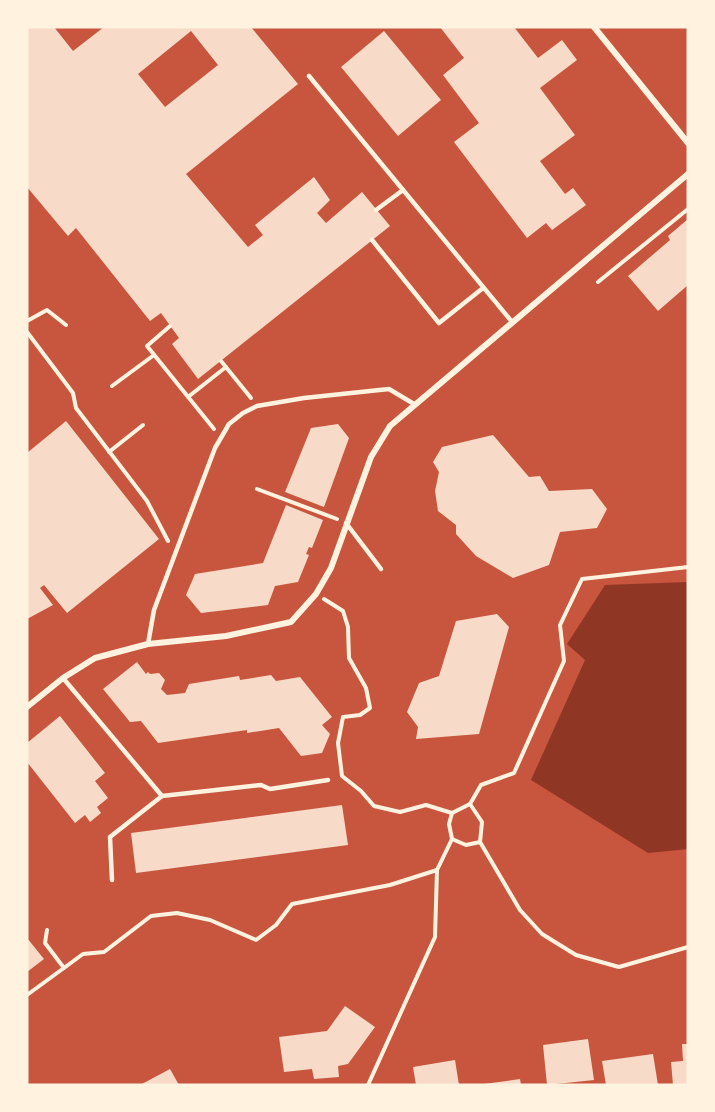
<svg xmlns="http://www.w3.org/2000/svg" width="715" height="1112" font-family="'Source Sans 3',sans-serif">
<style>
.water{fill:#8f3625}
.building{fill:#f7dbc8;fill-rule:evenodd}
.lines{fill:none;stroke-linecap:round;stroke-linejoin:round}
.path{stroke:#fff3e0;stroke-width:4}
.service{stroke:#fff3e0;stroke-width:4.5}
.minor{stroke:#fff3e0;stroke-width:6}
</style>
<rect width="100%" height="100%" fill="#c8553d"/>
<path class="water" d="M688,582v267l-40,4 -117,-73 54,-120 -18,-16 38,-59z"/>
<g class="building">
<path d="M27,27h27l19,24 31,-24h147l47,57 -112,90 62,73 15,-12 -8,-10 59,-48 16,23 -13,13 9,10 36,-31 28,34 -192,153 -26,-35 7,-6 -18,-25 -11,8 -74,-93 -8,8 -41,-49zM191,31l27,34 -53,42 -27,-33z"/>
<path d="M440,27h74l24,31 24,-18 15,20 -37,28 35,47 -35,26 25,33 8,-6 13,17 -34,25 -6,-7 -19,15 -73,-96 25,-19 -36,-48 21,-17z"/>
<path d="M384,31l57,69 -43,36 -57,-69z"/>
<path d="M688,219v66l-30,26 -30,-35 42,-36 -2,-4z"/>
<path d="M66,421l93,118 -92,74 -23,-28 -4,3 13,17 -26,14v-166z"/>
<path d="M338,424l11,14 -25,69 -39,-15 26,-64z"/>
<path d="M493,435l36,42 11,-1 9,15 43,-2 15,20 -10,19 -37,4 -11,33 -36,13 -37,-22 -20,-22v-9l-18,-14 -3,-20 4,-19 -6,-10 9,-15z"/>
<path d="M286,505l37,15 -11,28 -3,-1 -3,7 3,1 -11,27 -23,4 -7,19 -67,8 -15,-18 9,-21 68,-11z"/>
<path d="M497,614l12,13 -30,107 -63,5 2,-12 -11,-15 12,-29 20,-7 17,-55z"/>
<path d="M137,662l9,12 2,-2 2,2 9,-1 6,7 -4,9 6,6 18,-2 4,-9 50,-8 1,4 31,-5 5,6 24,-4 32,40 -10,8 8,9 -8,19 -21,3 -22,-28 -32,5v-3l-89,13 -17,-22 -11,1 -27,-33z"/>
<path d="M60,716l45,57 -10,8 13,17 -11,9 4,6 -11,9 -5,-7 -10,8 -48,-61v-19z"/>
<path d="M342,805l6,40 -212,28 -5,-40z"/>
<path d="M27,938l17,21 -17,13z"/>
<path d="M345,1006l30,21 -27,37 -10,2 1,11 -25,2 -2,-10 -28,3 -5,-35 48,-6z"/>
<path d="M588,1039l6,41 -47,5 -4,-40z"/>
<path d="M682,1044h6v41h-15l-2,-23 12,-1z"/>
<path d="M653,1054l5,31h-52l-4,-24z"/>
<path d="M455,1060l4,25h-43l-3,-18z"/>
<path d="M170,1069l9,16h-39z"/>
<path d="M520,1079l1,6h-37v-1z"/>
</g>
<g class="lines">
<g class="path">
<path d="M598,282l90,-73"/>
<path d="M27,321l20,-11 19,15"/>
<path d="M170,326l-23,20 67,83"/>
<path d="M27,332l46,61 3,15 71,93 21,40"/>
<path d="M221,361l30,37"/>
<path d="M112,386l42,-31"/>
<path d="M188,397l38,-30"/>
<path d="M109,452l34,-27"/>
<path d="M257,489l80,30"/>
<path d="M324,599l19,12 5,16 1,31 17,30 4,20 -10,7 -17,2 -5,26 4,33 19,15 13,15 26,6 26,-7 26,8"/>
<path d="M452,839l14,6 14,-3 40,68 22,24 34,21 43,12 69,-20"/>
<path d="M480,842l2,-20 -12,-18 11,-19 33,-12 50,-112 -4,-36 22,-46 106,-12"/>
<path d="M47,930l-2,13 19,25"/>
<path d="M27,995l56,-41 21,-2 47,-36 26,-3 33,7 46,20 20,-15 16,-21 98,-19 47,-15"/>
<path d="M368,1085l67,-148 2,-67 15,-31 -3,-15 3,-11 18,-9"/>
</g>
<g class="service">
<path d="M309,76l203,246"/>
<path d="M376,210l27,-20"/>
<path d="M372,240l67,83 44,-35"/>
<path d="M346,523l35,46"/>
<path d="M148,644l6,-34 61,-162 14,-24 14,-11 14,-7 47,-8 85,-9 25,15"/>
<path d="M63,678l99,118 99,-11 9,4 58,-9"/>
<path d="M112,880l-2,-43 52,-41"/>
</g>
<g class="minor">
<path d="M594,27l94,116"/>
<path d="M27,707l36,-29 32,-20 53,-14 78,-8 65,-14 25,-28 15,-26 40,-111 19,-31 298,-252"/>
</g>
</g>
<rect width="715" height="1112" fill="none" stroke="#fff3e0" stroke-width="57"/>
</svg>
